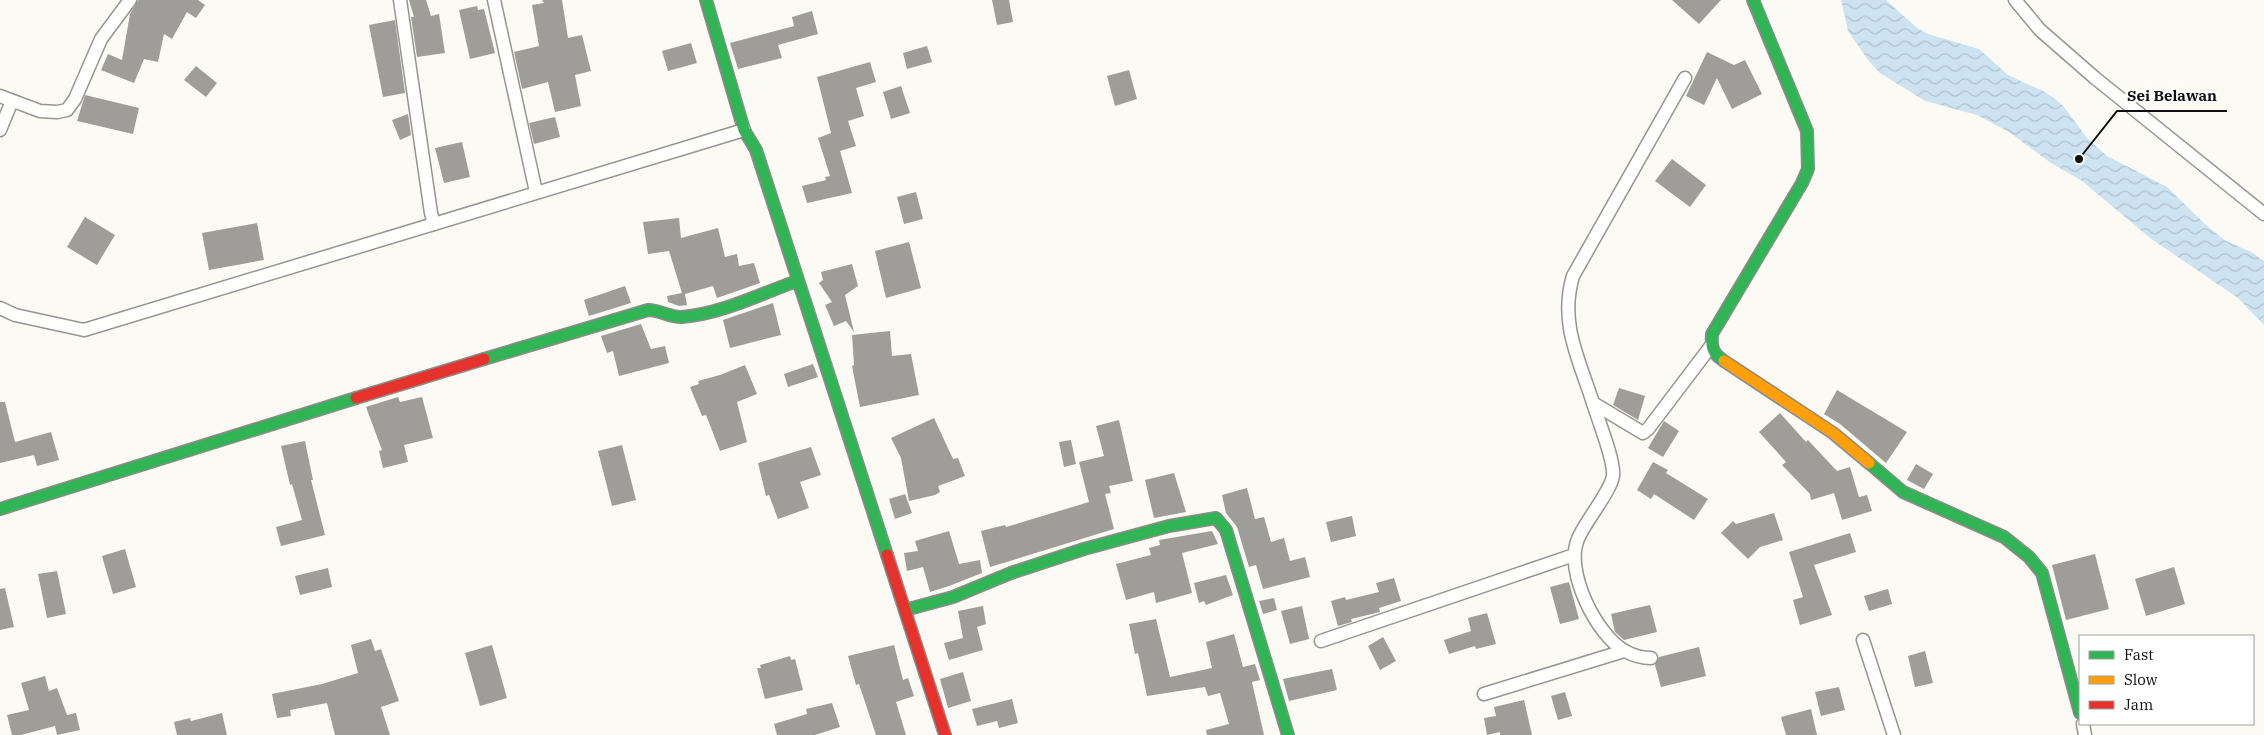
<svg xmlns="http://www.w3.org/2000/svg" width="2264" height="735" font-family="'IBM Plex Serif',serif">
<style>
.water{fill:url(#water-waves)}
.building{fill:#9f9d99}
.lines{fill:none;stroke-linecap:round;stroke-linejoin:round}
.street-casing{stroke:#959592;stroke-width:15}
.fast-casing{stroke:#8c8b89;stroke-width:14}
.slow-casing{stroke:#8c8b89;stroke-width:14}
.jam-casing{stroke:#8c8b89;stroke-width:14}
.street{stroke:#fefefd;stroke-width:12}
.fast{stroke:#30b455;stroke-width:11}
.slow{stroke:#ff9f0a;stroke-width:11}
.jam{stroke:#e5322d;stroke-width:11}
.leader{fill:none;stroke:#0f0f0f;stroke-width:2}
.callout-dot{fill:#0f0f0f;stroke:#fff;stroke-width:2}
.callout-label{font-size:15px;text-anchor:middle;font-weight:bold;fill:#0f0f0f;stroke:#fff;stroke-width:5;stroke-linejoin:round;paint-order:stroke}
</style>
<defs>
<pattern id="water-waves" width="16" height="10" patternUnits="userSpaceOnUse" patternTransform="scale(1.25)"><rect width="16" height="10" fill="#cee3f2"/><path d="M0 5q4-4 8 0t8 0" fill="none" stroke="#b0c2ce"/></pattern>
</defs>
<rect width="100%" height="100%" fill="#fbfaf4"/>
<path class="water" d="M1841,0h45l31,28 11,6 51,15 29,26 35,16 11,7 10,9 23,31 20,18 60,31 39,38 20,16 25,11 13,9v64l-26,-27 -88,-60 -68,-57 -31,-18 -42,-31 -32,-17 -52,-14 -45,-28 -12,-13 -20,-29z"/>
<g class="building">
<path d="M138,0h60l7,5 -9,13 -9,-6 -15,27 -8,-5 -6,28 -14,-3 -10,24 -33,-13 7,-16 14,6 8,-46z"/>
<path d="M409,0h17l5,16 8,-2 6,39 -28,4 -6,-40h3z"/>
<path d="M542,0h20l6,38 14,-3 9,36 -16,4 6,31 -26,6 -7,-30 -26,7 -8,-37 25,-6 -7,-41 12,-2z"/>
<path d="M992,0h17l4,22 -16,3z"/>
<path d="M1672,0h49l-22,24z"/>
<path d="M477,6l1,4 6,-1 11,44 -25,6 -11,-49z"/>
<path d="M812,11l6,23 -40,11 4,13 -44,11 -8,-26 64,-17 -2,-9z"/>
<path d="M395,20l10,73 -22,4 -14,-72z"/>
<path d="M691,43l6,20 -29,8 -6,-20z"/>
<path d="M927,46l5,16 -25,7 -4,-16z"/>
<path d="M1707,52l27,13 11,-5 17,34 -30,15 -15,-31 -13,27 -18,-9z"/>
<path d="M870,62l6,20 -20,6 8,28 -16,5 8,25 -16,5 12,42 -45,10 -5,-17 24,-6 -1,-3 5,-1 -12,-38 13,-5 -14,-56z"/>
<path d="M196,66l21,17 -11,14 -22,-17z"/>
<path d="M1129,70l8,29 -22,7 -8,-30z"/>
<path d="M901,86l9,27 -19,6 -8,-27z"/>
<path d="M85,95l54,13 -6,26 -56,-13z"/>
<path d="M408,114l3,21 -11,5 -8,-20z"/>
<path d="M555,117l5,20 -26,7 -5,-21z"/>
<path d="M462,142l8,35 -26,6 -9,-35z"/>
<path d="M1672,159l34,26 -16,22 -35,-26z"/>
<path d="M916,192l7,27 -19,5 -7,-27z"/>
<path d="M85,217l30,18 -18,30 -30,-18z"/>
<path d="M679,218l2,20 37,-10 7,29 12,-3 2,12 15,-3 6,20 -43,15 -4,-12 -28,8 2,11 -8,1 -11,-4 -1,-6 15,-3 -13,-42 -21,3 -5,-32z"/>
<path d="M257,223l7,37 -55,10 -7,-37z"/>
<path d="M909,242l12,46 -35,10 -11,-47z"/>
<path d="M852,264l6,22 -13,9 9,37 -8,-11 -12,5 -9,-21 7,-3 -13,-19 4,-3 -2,-8z"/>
<path d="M625,286l6,17 -42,13 -5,-16z"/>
<path d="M773,303l8,32 -51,13 -7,-28z"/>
<path d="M641,324l10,25 14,-3 4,17 -50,13 -6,-25 -6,2 -6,-17z"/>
<path d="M890,331l2,25 19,-2 8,41 -59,12 -8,-41 2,-1 -2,-30z"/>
<path d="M813,364l5,13 -30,10 -4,-13z"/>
<path d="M745,365l12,29 -20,8 10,40 -27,9 -14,-36 -4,1 -12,-29 9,-3 -1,-3 22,-6z"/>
<path d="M1619,388l26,8 -7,24 -25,-15z"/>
<path d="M1837,390l70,42 -21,31 -46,-39 -16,-10z"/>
<path d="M398,397l2,5 22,-5 11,41 -29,7 4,17 -25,6 -4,-17 3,-1 -16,-43z"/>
<path d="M0,402h5l10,40 36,-10 8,28 -22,6 -3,-11 -34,8z"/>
<path d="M1780,413l26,29 2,-2 29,31 13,-4 9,30 8,-2 5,16 -30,9 -8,-27 -23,7 -1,-6 -28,-29 4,-3 -27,-30z"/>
<path d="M934,418l19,41 5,-1 7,18 -27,10 2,6 -5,3 -26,6 -8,-43 -10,-20z"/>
<path d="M1119,420l14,61 -24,5 2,7 -6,1 9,35 -124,38 -9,-36 24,-6 1,2 83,-25 -10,-40 25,-6 -8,-30z"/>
<path d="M1664,421l15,10 -16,26 -15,-9z"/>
<path d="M1071,440l5,24 -12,3 -5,-25z"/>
<path d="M305,441l8,39h-2l14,55 -44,11 -5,-19 26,-7 -10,-36 -2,1 -9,-39z"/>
<path d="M622,445l14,55 -24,6 -14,-55z"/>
<path d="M811,447l10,28 -21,7 9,26 -31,11 -9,-24 -3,1 -8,-33z"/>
<path d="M1653,462l15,8 -2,3 42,26 -14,21 -40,-26 -3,5 -14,-9z"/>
<path d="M1916,464l17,10 -9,15 -17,-9z"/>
<path d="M1174,473l12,39 -32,6 -9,-38z"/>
<path d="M1247,488l8,31 9,-2 7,25 13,-4 6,23 15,-4 5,20 -47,12 -7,-24 -7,2 -12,-40 -11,-14 -4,-18z"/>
<path d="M905,494l7,19 -17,6 -6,-20z"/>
<path d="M1774,513l9,27 -23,7 -12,12 -27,-26 12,-12 3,3z"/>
<path d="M1352,516l4,20 -25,6 -5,-20z"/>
<path d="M949,531l10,33 21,-4 2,13 -33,13 -19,6 -7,-25 -16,4 -3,-18 14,-2 -3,-10z"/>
<path d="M1212,531l6,13 -36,9 10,40 -36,10 -2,-11 -28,8 -10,-36 35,-9 -2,-7 11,-3 -1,-5z"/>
<path d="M1850,533l6,19 -42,13 18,50 -32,10 -7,-25 10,-3 -14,-45z"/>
<path d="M125,549l11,38 -23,7 -11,-38z"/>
<path d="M2095,554l14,55 -43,11 -14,-55z"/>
<path d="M2174,567l11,37 -39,12 -11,-37z"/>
<path d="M328,568l4,19 -32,8 -5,-19z"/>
<path d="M57,571l9,43 -19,4 -9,-44z"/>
<path d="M1226,575l7,20 -27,10 -2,-4 -5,2 -5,-20z"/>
<path d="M1394,578l7,23 -22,7 1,4 -29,7 1,3 -14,4 -7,-25 14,-4 1,3 33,-8 -3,-9z"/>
<path d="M1569,582l10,37 -19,5 -10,-37z"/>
<path d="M5,588l9,39 -14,3v-41z"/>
<path d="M1888,589l4,15 -23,7 -5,-15z"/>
<path d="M1274,598l3,12 -14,4 -4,-13z"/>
<path d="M1650,605l7,27 -33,8 -9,-8 -4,-18z"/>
<path d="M983,606l3,18 -9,3 6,23 -34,10 -5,-17 19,-5 -5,-27z"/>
<path d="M1302,606l7,33 -19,5 -9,-33z"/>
<path d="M1487,613l9,31 -20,5 -1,-3 -26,8 -5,-14 27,-9 -3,-13z"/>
<path d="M1156,619l14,58 42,-9 -6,-26 28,-8 9,33 12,-3 5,16 -8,2 12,53h-57l-1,-5 23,-6 -9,-31 -12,3 -3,-9 -58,9 -9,-43 -3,1 -6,-30z"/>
<path d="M1383,637l13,24 -16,9 -12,-24z"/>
<path d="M371,639l4,12 6,-2 18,52 -18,6 9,28h-55l-8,-32 -37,7 1,6 -14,2 -5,-24 50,-10 36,-11 -7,-28z"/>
<path d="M492,645l15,53 -27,8 -15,-53z"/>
<path d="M894,645l9,35 5,-2 6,18 -18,6 10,33h-30l-17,-51 -3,1 -8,-29z"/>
<path d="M1699,647l7,29 -45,11 -6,-22 4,-8z"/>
<path d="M1925,651l8,32 -18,4 -7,-31z"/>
<path d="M790,656l1,4 4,-1 8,31 -38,9 -8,-31h4l-1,-3z"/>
<path d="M1332,669l5,21 -48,11 -6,-22z"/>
<path d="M963,672l8,29 -23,7 -8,-29z"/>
<path d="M45,676l4,15 8,-3 10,27 9,-2 4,17 -23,5 -2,-9 -34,9h-9l-5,-20 22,-5 -8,-27z"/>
<path d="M1839,687l6,23 -24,6 -6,-24z"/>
<path d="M1565,692l7,24 -14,4 -7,-24z"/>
<path d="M1012,699l6,24 -19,5 -2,-7 -20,5 -5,-17z"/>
<path d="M1524,700l8,35h-32v-3l-13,3 -3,-17 12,-2 -2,-9z"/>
<path d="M832,703l8,24 -25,8h-38l-3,-11 33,-10 -1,-5z"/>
<path d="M1811,709l6,26h-31l-5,-18z"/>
<path d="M222,713l5,22h-50l-3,-13 16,-4 1,3z"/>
</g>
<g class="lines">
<g class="street-casing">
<g id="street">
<path d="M400,0l31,213 3,11"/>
<path d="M494,0l42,192"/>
<path d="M2015,0l25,30 55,48 169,136"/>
<path d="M1685,78l-112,198c-14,47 6,83 20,127l50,30 5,-4 63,-83"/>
<path d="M0,96l40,15 17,1 10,-2 8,-11 26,-60 29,-39"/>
<path d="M0,130l12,-29"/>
<path d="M0,308l15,7 69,15 660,-200"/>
<path d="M1593,403c5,17 22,58 20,73 -2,15 -29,47 -35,63 -14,32 19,97 47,112 9,5 17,7 26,7"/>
<path d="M1863,640l31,95"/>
<path d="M1321,641l253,-86"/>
<path d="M1484,694l140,-43"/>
<path d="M2083,724l2,11"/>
</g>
</g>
<g class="fast-casing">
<g id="fast">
<path d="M706,0l38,130 12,20 131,405"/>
<path d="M484,359l164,-49c12,0 23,8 34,7 39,-3 78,-23 115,-36"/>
<path d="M1724,361c-12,-8 -13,-14 -12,-27l90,-151 6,-14 -1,-38 -54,-131"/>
<path d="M1869,463l34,29 101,45 25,20 13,16 38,140"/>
<path d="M0,509l356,-111"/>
<path d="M905,610l48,-13 58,-24 73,-24 85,-23 47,-8 10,12 62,205"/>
</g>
</g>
<g class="slow-casing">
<path id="slow" d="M1724,361l109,72 36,30"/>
</g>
<g class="jam-casing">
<g id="jam">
<path d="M356,398l128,-39"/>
<path d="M887,555l58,180"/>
</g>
</g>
<use href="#street" class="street"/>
<use href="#fast" class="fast"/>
<use href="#slow" class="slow"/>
<use href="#jam" class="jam"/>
</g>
<path class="leader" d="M2079 159L2117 111H2227"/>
<circle class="callout-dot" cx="2079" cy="159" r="5"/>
<g class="callout-label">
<text x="2172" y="101">Sei Belawan</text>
</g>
<rect x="2079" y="635" width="175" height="90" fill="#ffffff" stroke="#9f9f9f"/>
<rect x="2089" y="651" width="25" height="8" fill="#30b455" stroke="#9f9f9f"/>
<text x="2124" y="660" font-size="15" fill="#0f0f0f">Fast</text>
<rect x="2089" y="676" width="25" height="8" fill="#ff9f0a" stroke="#9f9f9f"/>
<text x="2124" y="685" font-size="15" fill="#0f0f0f">Slow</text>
<rect x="2089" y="701" width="25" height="8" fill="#e5322d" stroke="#9f9f9f"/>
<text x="2124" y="710" font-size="15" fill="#0f0f0f">Jam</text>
</svg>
